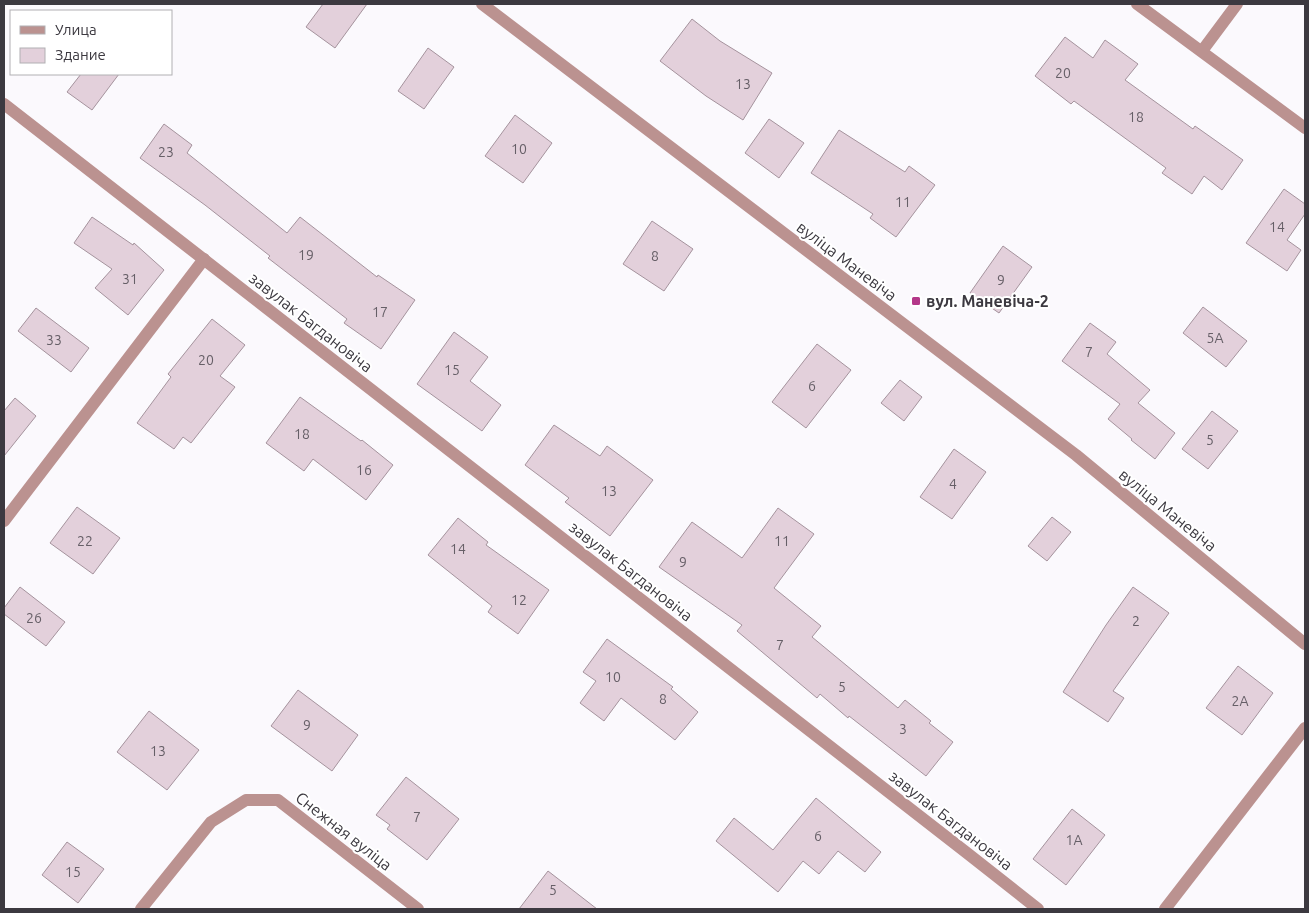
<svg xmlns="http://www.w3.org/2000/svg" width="1309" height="913" font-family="Ubuntu,sans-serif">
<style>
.building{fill:#e3d0db;stroke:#a5939d}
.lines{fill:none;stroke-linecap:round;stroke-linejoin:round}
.minor{stroke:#bb9290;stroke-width:12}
.poi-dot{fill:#b43889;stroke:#fff;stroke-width:2}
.labels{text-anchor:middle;stroke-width:4;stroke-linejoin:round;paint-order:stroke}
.number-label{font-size:14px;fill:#665f67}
.street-label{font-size:16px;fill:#3c3940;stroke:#fff}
.poi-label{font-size:16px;font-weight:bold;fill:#3c3940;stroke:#fff;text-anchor:start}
</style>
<rect width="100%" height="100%" fill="#fbf9fd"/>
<g class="building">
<path d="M323,4h44l-32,44 -29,-21z"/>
<path d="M692,19l28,22 52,32 -29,47 -37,-24 -46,-35z"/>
<path d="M1065,37l28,21 12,-18 33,24 -13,16 68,49 2,-3 48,34 -21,30 -18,-14 -12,18 -30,-21 4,-5 -92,-67 -3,3 -36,-28z"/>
<path d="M428,48l26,19 -30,42 -26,-18z"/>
<path d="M81,74h38l-27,36 -25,-18z"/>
<path d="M515,115l37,28 -29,40 -38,-27z"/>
<path d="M769,119l35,24 -25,35 -34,-25z"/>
<path d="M164,124l28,21 -5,8 100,80 13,-16 77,60 1,-2 37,25 -34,49 -37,-26 3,-4 -79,-61 2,-2 -65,-51 -65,-47z"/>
<path d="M839,130l66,42 4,-6 26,19 -39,52 -26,-19 3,-4 -62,-41z"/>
<path d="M1284,189l21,15v10l-18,26 14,10 -14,21 -41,-28z"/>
<path d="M92,217l41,28 1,-2 30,27 -36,45 -33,-27 17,-19 -38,-26z"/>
<path d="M652,221l41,28 -29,42 -41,-27z"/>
<path d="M1003,246l29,21 -33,46 -29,-20z"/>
<path d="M1203,307l44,34 -21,26 -43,-34z"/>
<path d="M36,308l53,40 -18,24 -53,-41z"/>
<path d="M212,319l33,26 -25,31 15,11 -44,56 -8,-6 -9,12 -37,-26 34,-46 -3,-3z"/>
<path d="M1090,323l26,19 -9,12 43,36 -12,13 37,30 -20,26 -24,-19 1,-1 -24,-20 12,-15 -58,-43z"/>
<path d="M454,332l34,25 -18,24 31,24 -19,26 -65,-47z"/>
<path d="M817,344l34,26 -45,58 -34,-26z"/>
<path d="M900,380l22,17 -18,24 -23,-18z"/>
<path d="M300,397l61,44 1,-1 31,25 -27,35 -53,-41 -9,12 -38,-28z"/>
<path d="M15,398l21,18 -32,40v-45z"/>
<path d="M1212,411l26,20 -30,38 -26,-20z"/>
<path d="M554,425l46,31 7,-10 46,34 -43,56 -45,-34 4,-4 -44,-33z"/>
<path d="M954,449l32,23 -34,47 -32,-22z"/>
<path d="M77,507l43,31 -27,36 -43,-31z"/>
<path d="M778,508l36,26 -40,54 47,38 -9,11 86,71 7,-8 26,21 -2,2 24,19 -27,34 -77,-60 -1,2 -28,-24 -3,4 -80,-67 5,-6 -83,-58 33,-45 50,36z"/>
<path d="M1052,517l19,15 -24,29 -19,-15z"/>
<path d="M458,518l30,24 -2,3 63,45 -31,44 -30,-22 4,-6 -64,-51z"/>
<path d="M20,587l45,35 -19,24 -42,-32v-6z"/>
<path d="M1133,587l36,26 -56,78 11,7 -16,24 -45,-30 43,-67z"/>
<path d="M607,639l66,48 -2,2 27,23 -23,28 -54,-42 -17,23 -24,-18 16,-22 -13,-9z"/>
<path d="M1238,666l35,27 -31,42 -36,-27z"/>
<path d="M298,690l60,45 -26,36 -61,-45z"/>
<path d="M149,711l50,39 -32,40 -50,-38z"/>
<path d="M406,777l53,42 -32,41 -40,-31 3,-4 -14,-10z"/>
<path d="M816,798l65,54 -16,20 -27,-21 -19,23 -16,-13 -25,31 -62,-51 18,-23 39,32z"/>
<path d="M1072,809l33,26 -39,50 -33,-26z"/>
<path d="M67,842l37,27 -26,34 -36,-28z"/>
<path d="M548,871l49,38h-78z"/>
</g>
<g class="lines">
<g class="minor">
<path d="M482,4l594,451 229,189"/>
<path d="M1137,4l168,124"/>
<path d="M1202,51l35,-47"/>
<path d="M4,104l963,749 71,56"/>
<path d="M4,521l200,-262"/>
<path d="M141,909l70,-87 35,-22h32l140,109"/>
<path d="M1165,909l140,-181"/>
</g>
</g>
<rect class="poi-dot" x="911" y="296" width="10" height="10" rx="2.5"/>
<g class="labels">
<g class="number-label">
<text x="1063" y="78">20</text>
<text x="743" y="89">13</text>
<text x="1136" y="122">18</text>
<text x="519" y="154">10</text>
<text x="166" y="157">23</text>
<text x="903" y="207">11</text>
<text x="1277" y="232">14</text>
<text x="306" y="260">19</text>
<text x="655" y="261">8</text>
<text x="130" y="284">31</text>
<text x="1001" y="285">9</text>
<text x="380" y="317">17</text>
<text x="1215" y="343">5А</text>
<text x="54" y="345">33</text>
<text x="1089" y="357">7</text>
<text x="206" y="365">20</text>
<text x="452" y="375">15</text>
<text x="812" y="391">6</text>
<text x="302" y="439">18</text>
<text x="1210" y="445">5</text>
<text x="364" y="475">16</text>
<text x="953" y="489">4</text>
<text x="609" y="496">13</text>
<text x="85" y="546">22</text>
<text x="782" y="546">11</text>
<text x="458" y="554">14</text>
<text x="683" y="567">9</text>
<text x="519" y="605">12</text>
<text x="34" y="623">26</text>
<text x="1136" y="626">2</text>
<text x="780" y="650">7</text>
<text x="613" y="682">10</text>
<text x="842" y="692">5</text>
<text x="663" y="704">8</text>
<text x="1240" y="706">2А</text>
<text x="307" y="730">9</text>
<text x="903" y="734">3</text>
<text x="158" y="756">13</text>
<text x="417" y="822">7</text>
<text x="818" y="841">6</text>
<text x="1074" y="845">1А</text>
<text x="73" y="877">15</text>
<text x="553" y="895">5</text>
</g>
<g class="street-label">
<text transform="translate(847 261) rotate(37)" y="6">вуліца Маневіча</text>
<text transform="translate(311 322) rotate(38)" y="6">завулак Багдановіча</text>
<text transform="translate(1168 510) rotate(39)" y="6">вуліца Маневіча</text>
<text transform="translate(631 571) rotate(38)" y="6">завулак Багдановіча</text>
<text transform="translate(951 820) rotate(38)" y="6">завулак Багдановіча</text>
<text transform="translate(344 831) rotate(38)" y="6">Снежная вуліца</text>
</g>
<g class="poi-label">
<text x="926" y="307">вул. Маневіча-2</text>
</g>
</g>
<rect width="1309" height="913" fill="none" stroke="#3c3940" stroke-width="10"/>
<rect x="10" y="10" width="162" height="65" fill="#ffffff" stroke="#b1b0b3"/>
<rect x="20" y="26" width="25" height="8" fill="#bb9290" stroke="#b1b0b3"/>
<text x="55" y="35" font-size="15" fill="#3c3940">Улица</text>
<rect x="20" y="48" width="25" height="15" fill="#e3d0db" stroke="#b1b0b3"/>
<text x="55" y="60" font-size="15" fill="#3c3940">Здание</text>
</svg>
